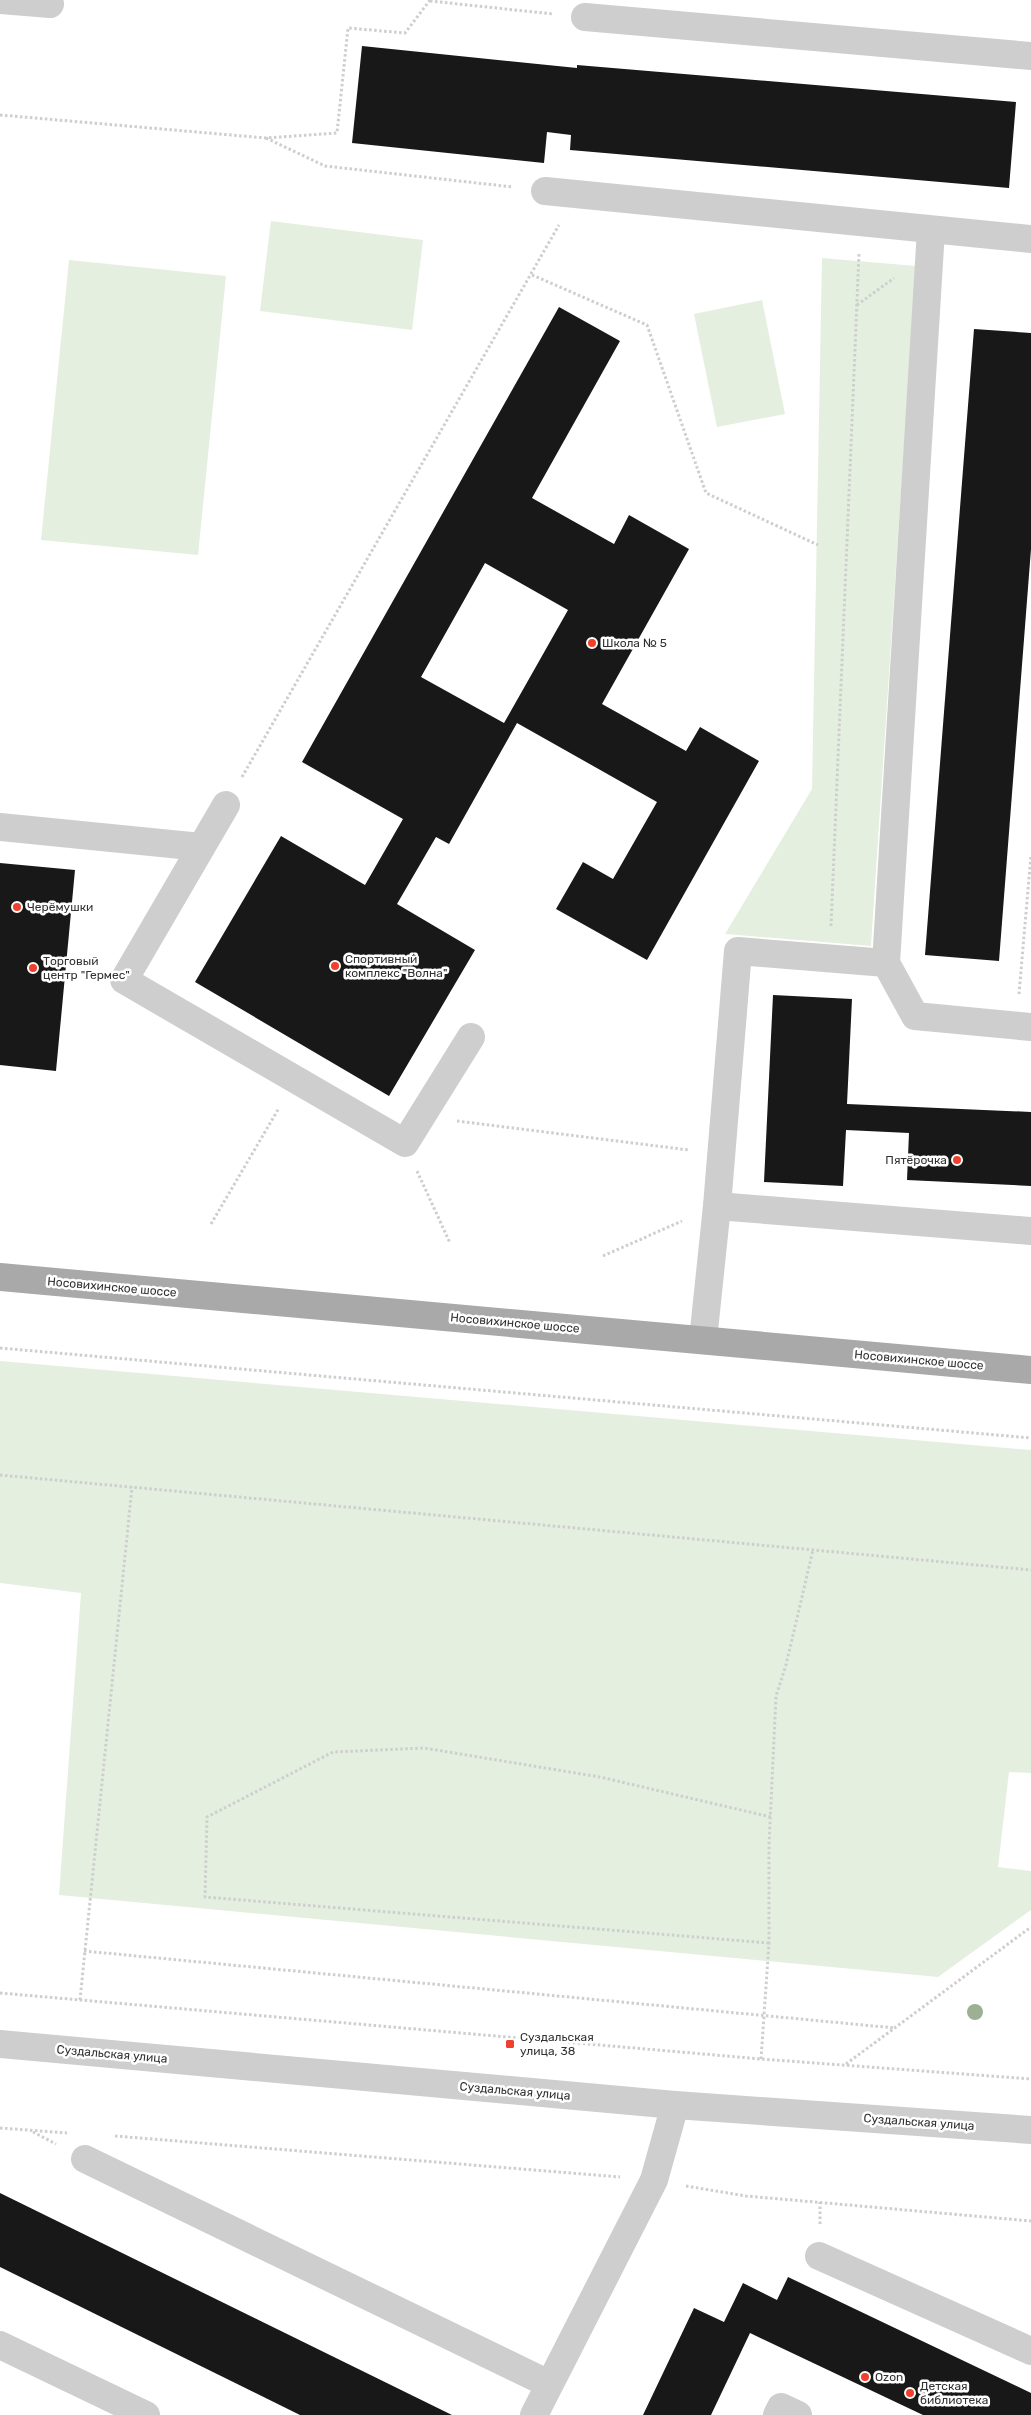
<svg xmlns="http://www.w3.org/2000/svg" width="1031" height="2415" font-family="Rubik,sans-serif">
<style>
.green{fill:#e5efdf}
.building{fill:#181818;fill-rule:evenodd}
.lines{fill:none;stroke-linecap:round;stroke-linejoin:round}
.path{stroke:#cecece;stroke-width:3;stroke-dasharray:2.5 2.5;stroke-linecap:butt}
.minor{stroke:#cecece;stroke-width:28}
.major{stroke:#a9a9a9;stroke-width:28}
.tree{fill:#9cb193}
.poi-dot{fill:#ef3f2d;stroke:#fff;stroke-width:2}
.labels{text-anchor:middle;stroke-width:5;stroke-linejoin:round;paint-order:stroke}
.poi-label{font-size:12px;fill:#313131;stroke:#fff;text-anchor:start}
.street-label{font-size:12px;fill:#313131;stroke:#fff}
</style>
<rect width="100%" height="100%" fill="#fff"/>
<g class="green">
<path d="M271,221l152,19 -11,90 -152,-19z"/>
<path d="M822,258l94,8 -45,680 -146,-12 87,-145z"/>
<path d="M69,260l157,16 -28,279 -157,-15z"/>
<path d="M762,300l23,114 -68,13 -23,-113z"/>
<path d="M0,1361l1031,89v323l-22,-1 -11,95 33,4v39l-93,67 -879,-82 22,-302 -81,-10z"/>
</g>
<g class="building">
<path d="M362,46l215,22v-3l439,37 -7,86 -439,-38 1,-15 -24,-3 -3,31 -192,-20z"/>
<path d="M559,307l61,34 -88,157 82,46 15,-29 60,34 -87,155 84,47 14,-24 59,34 -112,199 -91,-51 27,-47 30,17 44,-77 -140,-79 -68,121 -13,-7 -39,67 78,46 -86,146 -194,-114 86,-146 84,49 38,-66 -101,-57zM485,563l83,47 -64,113 -83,-46z"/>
<path d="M974,329l57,4v216l-32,412 -74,-6z"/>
<path d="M0,863l75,7 -19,201 -56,-6z"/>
<path d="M773,995l79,4 -5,105 184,8v74l-124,-6 2,-47 -63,-3 -3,56 -79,-4z"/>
<path d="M0,2193l452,222h-152l-300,-148z"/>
<path d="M788,2277l243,116v22h-108l-173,-82 -39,82h-68l51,-107 30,14 19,-39 34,17z"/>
</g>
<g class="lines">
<g class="path">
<path d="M430,1l123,13"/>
<path d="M0,115l266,23 71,-5 11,-105 57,5 25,-33"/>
<path d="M266,138l59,28 188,21"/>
<path d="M532,275l115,50 59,168 112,52"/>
<path d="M857,305l37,-27"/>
<path d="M242,777l317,-552"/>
<path d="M831,926l28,-673"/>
<path d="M1019,994l12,-139"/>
<path d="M457,1121l232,29"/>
<path d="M417,1171l33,72"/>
<path d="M211,1224l68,-116"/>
<path d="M603,1256l79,-35"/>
<path d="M0,1348l1031,90"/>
<path d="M0,1475l1031,95"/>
<path d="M769,1943l-564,-46 2,-80 126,-65 91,-4 176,29 171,40"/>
<path d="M84,1951l811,77"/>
<path d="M0,1993l761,66 270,20"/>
<path d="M80,2000l52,-513"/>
<path d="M761,2059l8,-116v-98l7,-149 10,-31 27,-115"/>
<path d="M846,2064l185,-137"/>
<path d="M0,2128l67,5"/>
<path d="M33,2132l23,12"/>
<path d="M115,2136l505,41"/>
<path d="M686,2186l60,10 285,25"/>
<path d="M820,2224v-22"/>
</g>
<g class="minor">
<path d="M0,0l50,4"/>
<path d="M585,17l446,39"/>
<path d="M545,191l486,48"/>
<path d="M931,230l-45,733 29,53 116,11"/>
<path d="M226,805l-102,175 281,163 66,-106"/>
<path d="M0,827l201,20"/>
<path d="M717,1206l314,25"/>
<path d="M703,1340l14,-134 21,-255 148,12"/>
<path d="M0,2044l675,61 356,25"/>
<path d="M85,2159l464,225"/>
<path d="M819,2256l212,95"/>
<path d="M0,2345l146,70"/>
<path d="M534,2415l120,-235 21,-75"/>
<path d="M777,2415l4,-8 17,8"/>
</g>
<path class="major" d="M0,1277l1031,93"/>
</g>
<circle class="tree" cx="975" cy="2012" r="8"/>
<g class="poi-dot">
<circle cx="592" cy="643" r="5"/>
<circle cx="17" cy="907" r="5"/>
<circle cx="335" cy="966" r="5"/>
<circle cx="33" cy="968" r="5"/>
<circle cx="957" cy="1160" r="5"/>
<rect x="505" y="2039" width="10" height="10" rx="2.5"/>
<circle cx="865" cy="2377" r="5"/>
<circle cx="910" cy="2393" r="5"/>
</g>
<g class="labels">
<g class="poi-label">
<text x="602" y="647">Школа № 5</text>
<text x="27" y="911">Черёмушки</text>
<text x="345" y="963">Спортивный<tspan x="345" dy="14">комплекс "Волна"</tspan></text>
<text x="43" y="965">Торговый<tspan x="43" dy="14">центр "Гермес"</tspan></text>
<text x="947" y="1164" text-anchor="end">Пятёрочка</text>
<text x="520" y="2041">Суздальская<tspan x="520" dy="14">улица, 38</tspan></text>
<text x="875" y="2381">Ozon</text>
<text x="920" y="2390">Детская<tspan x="920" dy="14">библиотека</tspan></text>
</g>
<g class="street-label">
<text transform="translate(112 1287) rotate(5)" y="4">Носовихинское шоссе</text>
<text transform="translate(515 1323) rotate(5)" y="4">Носовихинское шоссе</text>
<text transform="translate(919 1360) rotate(5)" y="4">Носовихинское шоссе</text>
<text transform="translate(112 2054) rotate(5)" y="4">Суздальская улица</text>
<text transform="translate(515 2091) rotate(5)" y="4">Суздальская улица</text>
<text transform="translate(919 2122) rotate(4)" y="4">Суздальская улица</text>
</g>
</g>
</svg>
